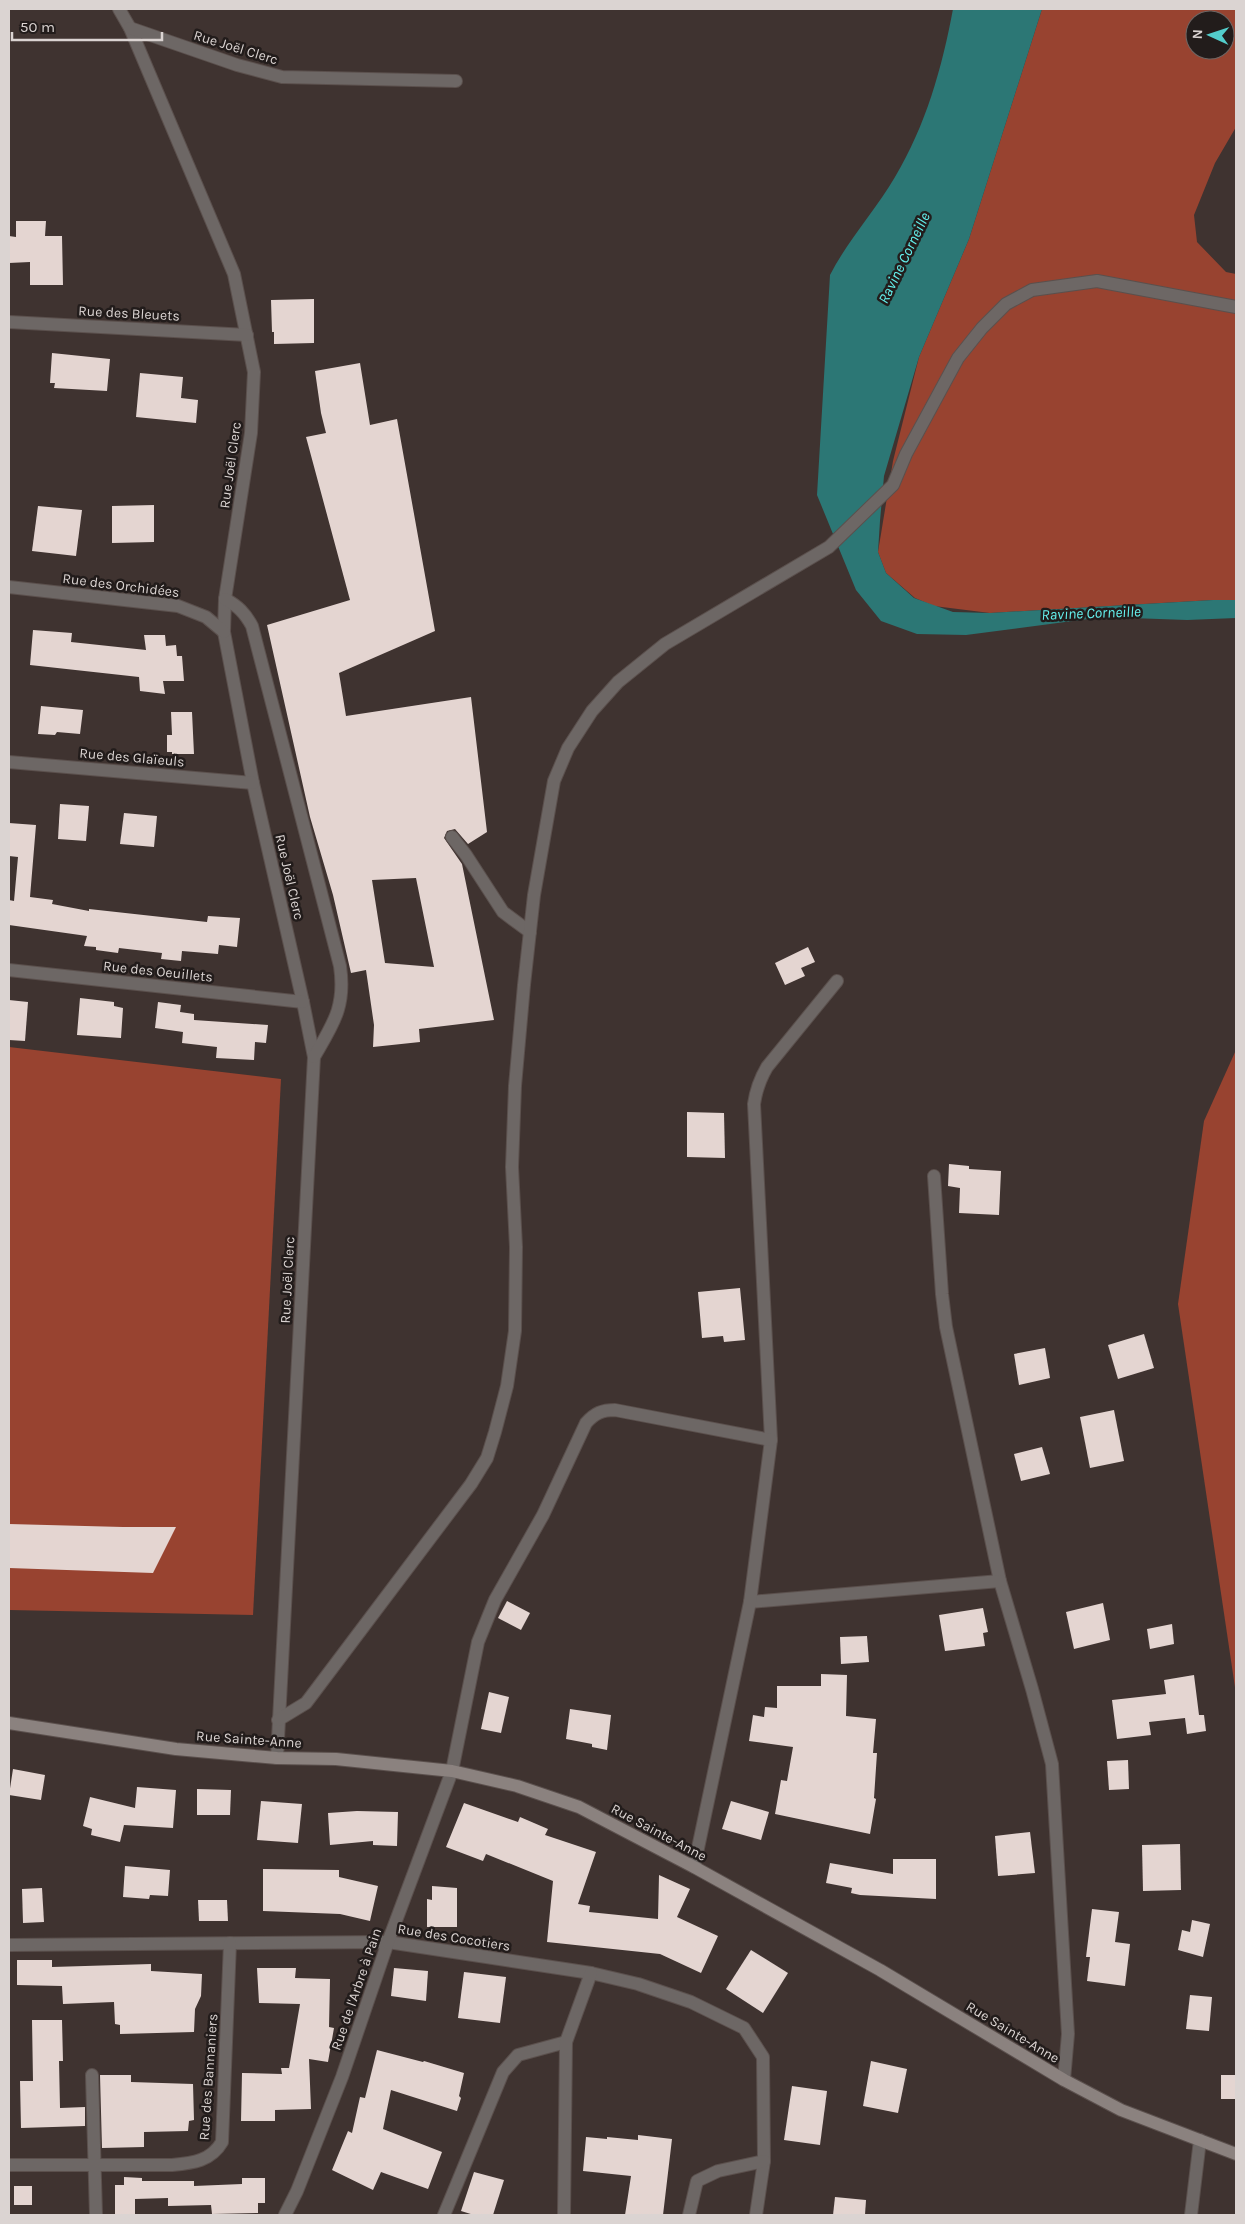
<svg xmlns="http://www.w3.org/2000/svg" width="1245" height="2224" font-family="Karla,sans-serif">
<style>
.green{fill:#984330;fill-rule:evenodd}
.water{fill:#2c7775}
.building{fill:#e4d5d1;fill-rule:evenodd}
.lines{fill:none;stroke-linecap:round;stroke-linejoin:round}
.minor-casing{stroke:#5b504d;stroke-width:14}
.secondary-casing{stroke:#5b504d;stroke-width:14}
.minor{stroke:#6d6765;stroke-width:12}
.secondary{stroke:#8b827f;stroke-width:12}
.labels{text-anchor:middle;stroke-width:5;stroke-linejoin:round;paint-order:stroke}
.street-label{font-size:14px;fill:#dbd4d2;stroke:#221c1b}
.water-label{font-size:15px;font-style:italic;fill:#64f0ed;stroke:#221c1b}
</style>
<rect width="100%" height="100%" fill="#3f3330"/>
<g class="green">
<path d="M1042,9h194v118l-21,36 -21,52 3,27 29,30 10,2v326h-23l-223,13 -56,-7 -19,-8 -29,-25 -8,-21 15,-91 26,-104 50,-118zM1195,20h30v30h-30z"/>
<path d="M9,1047l272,32 -28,536 -244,-5z"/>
<path d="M1236,1050v644l-58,-390 26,-183z"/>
</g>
<path class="water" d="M953,9h89l-73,230 -50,118 -35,119 -4,45 -2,31 8,21 28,25 39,14 37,1 223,-13h23v18l-49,2 -84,-3 -137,18 -49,-1 -36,-13 -25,-31 -39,-95 13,-220c18,-35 45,-64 65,-98 31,-52 47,-109 58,-168z"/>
<g class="building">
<path d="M16,221h30l-1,15h17l1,49h-33v-23l-21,1v-27l7,1z"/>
<path d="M314,299v44l-40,1v-12h-2l-1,-32z"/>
<path d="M52,353l58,6 -3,32 -53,-3 1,-5h-5z"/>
<path d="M360,363l10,62 27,-6 38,212 -96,42 7,43 125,-19 16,135 -19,12 -13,-15 -8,2 -3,7 18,26 32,156 -75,9 1,13 -47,5 1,-22 -8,-55 -15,3 -18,-78 -23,-78 -43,-192 83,-25 -44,-163 20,-4 -5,-20 -6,-42zM416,878l18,89 -49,-4 -13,-83z"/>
<path d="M140,373l43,4 -2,21 17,2 -2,23 -60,-6z"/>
<path d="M154,505v37l-42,1v-37z"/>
<path d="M38,506l44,4 -6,46 -44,-5z"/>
<path d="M33,630l39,3 -1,9 75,8 -2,-15h21l1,11 10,-1 1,11h5l2,25h-21l2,13 -25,-3 -1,-14 -109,-12z"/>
<path d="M41,706l42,4 -3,24 -23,-2 -2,3 -17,-1z"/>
<path d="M171,712h21l2,42h-22v-2h-5v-17h5z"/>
<path d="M60,804l29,2 -3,35 -28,-2z"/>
<path d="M124,813l33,3 -3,31 -34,-3z"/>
<path d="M9,823l27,2 -6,72 23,3 -1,4 37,7v-2l118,13 1,-6 32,2 -3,29 -18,-2 -1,9 -36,-3 -1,10 -20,-2 1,-6 -43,-5 -1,5 -22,-3v-3l-12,-1 3,-10 -78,-11v-25l5,1 4,-44 -9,-1z"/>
<path d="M808,947l7,15 -14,6 4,8 -20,9 -10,-22z"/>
<path d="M80,998l34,4v4l9,2 -2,30 -44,-3z"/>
<path d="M9,1000l19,2 -3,39 -16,-1z"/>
<path d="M158,1002l23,3 -1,7 14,2v6l74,5 -2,18 -11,-1 -1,18 -38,-2 1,-11 -35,-4 1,-11 -28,-4z"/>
<path d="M687,1112l37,1 1,45 -38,-1z"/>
<path d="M949,1164l20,2v3l32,2 -2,44 -40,-2 1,-25 -12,-2z"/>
<path d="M740,1288l5,52 -21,2 -1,-6 -21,2 -4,-46z"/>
<path d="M1144,1334l10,34 -36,11 -10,-34z"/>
<path d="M1045,1348l5,30 -31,7 -5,-31z"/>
<path d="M1114,1410l10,51 -34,7 -10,-51z"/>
<path d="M1042,1447l8,27 -29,7 -7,-27z"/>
<path d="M9,1524l114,3h53l-23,46 -144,-5z"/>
<path d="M507,1601l23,12 -9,17 -23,-12z"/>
<path d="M1103,1603l7,37 -36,9 -8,-37z"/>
<path d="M983,1608l5,24 -5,1 2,13 -40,5 -6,-36z"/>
<path d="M1172,1624l2,20 -24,5 -3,-20z"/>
<path d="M867,1636l2,26 -28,2 -1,-27z"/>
<path d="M821,1674l26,1 -1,41 30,3 -3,34h4l-3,45 2,1 -6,35 -95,-20 6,-34 6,1 6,-34 -44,-6 4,-26 11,2 1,-10 12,1v-22h44z"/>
<path d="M1194,1675l5,40h5l2,16 -19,3 -2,-16 -36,4 2,13 -34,4 -5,-39 54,-6 -2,-14z"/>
<path d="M489,1692l20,5 -8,36 -20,-4z"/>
<path d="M570,1709l41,6 -4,35 -15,-3v-3l-26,-5z"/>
<path d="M1128,1760l1,29 -20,1 -2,-29z"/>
<path d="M13,1769l32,6 -4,25 -32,-5z"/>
<path d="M137,1787l39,3 -3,38 -49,-3 -4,17 -29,-7 1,-6 -9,-3 7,-29 45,11z"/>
<path d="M197,1789l34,1 -1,25h-33z"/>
<path d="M261,1801l41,3 -4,39 -41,-3z"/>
<path d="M731,1801l38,11 -8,28 -39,-11z"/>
<path d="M464,1803l54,19 2,-5 28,12 -3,6 51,17 -18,52 12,2 -1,6 69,7 1,-44 31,14 -13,28 41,19 -17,37 -41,-19 -113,-12 6,-61 -67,-27 -3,7 -37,-14z"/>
<path d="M357,1811l41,1 -1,34 -24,-1v-4l-43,4 -2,-32z"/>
<path d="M1030,1832l5,41 -37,3 -3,-40z"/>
<path d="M1180,1844l1,46 -38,1 -1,-46z"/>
<path d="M893,1859h43v40l-76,-4 -9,-2 1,-5 -26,-5 4,-20 63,11z"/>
<path d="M125,1866l45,4 -2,26 -18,-1 -1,4 -26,-2z"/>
<path d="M263,1869l76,1v7l39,9 -8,35 -30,-7 -77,-3z"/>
<path d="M432,1886l25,2v39h-30v-28l5,1z"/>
<path d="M42,1888l2,34 -21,1 -1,-34z"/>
<path d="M198,1900h29l1,21h-29z"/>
<path d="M1092,1909l27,3 -4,30 15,2 -5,42 -38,-5 3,-24h-4z"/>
<path d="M1192,1920l18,4 -7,33 -25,-7 4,-20 8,2z"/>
<path d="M751,1950l37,23 -25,40 -37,-24z"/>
<path d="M17,1960h35v7l99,-3v7l51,3 -1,22 -6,13 -1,23 -74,2v-9l-5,-1 -1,-22 -51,2 -1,-18 -45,-1z"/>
<path d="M257,1968h39l-1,10 35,1 -1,48 5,1 -6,34 -19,-3 2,50 -36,1v11h-34l1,-48 40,1 -1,-6h8l11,-64 -41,-1z"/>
<path d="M394,1968l34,3 -2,30 -35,-5z"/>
<path d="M464,1972l42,5 -6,46 -42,-5z"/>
<path d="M1190,1995l22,2 -3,34 -23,-2z"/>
<path d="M32,2020h30l1,41h-4l1,47 25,-1v19l-64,2 -1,-47h13z"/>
<path d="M377,2050l46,12 1,-1 40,12 -5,23 2,2 -4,13 -66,-21 -8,39 59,23 -14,37 -47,-17 -8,18 -41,-20 16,-39 4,2 8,-36 5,1z"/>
<path d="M871,2061l36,8 -9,44 -35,-7z"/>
<path d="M100,2075h31v7l62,2 1,36 -5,1 -1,10 -44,1v15l-42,1z"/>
<rect x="1221" y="2075" width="15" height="24"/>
<path d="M792,2086l35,5 -7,54 -36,-5z"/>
<path d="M638,2135l34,4 -9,76h-38l6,-39 -48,-5 3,-34 21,2v-2l31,3z"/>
<path d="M474,2172l30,8 -11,35h-19l-13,-4z"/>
<path d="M124,2177l18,1v3h52v5l48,-2v-6h23v25h-7v10l-46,1 -1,-9 -43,1v-8l-33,1v16h-20v-30h9z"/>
<rect x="14" y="2186" width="18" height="19"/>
<path d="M835,2197l31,3 -1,15h-32z"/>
</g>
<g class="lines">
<g class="minor-casing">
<g id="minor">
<path d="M119,9l11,19 104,246 20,98 -3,61 -26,166 -1,33 29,151 50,219 11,55 -37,701"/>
<path d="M130,28l107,37 45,12 174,4"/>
<path d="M9,322l238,13"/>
<path d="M9,587l169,19 28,11 18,15"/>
<path d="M225,599c13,7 20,14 27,27l88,340c6,41 -7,58 -26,91"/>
<path d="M9,762l244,21"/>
<path d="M452,837l14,18 37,57 27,20"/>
<path d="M9,970l294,32"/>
<path d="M934,1176l8,118 4,33 54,254 32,108 20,75 16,270 -4,46"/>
<path d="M750,1602l250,-21"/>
<path d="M278,1720l28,-17 165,-219 16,-26 8,-26 12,-46 8,-55 1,-84 -4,-80 3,-81 9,-101 10,-90 20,-114 14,-33 24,-37 26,-29 47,-38 164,-97 64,-62 13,-31 52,-96 24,-30 24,-24 26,-14 65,-9 139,26"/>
<path d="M694,1867l56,-265 21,-162 -17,-336c2,-14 6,-25 13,-37l70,-86"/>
<path d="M9,1945l379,-3 203,31 47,11 53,18 53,26 19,29 1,104 -8,54"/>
<path d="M92,2075l4,140"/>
<path d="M9,2165h163c21,-2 39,-4 50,-23l8,-199"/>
<path d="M285,2215l12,-24 45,-114 46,-135 64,-171 26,-129 17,-42 48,-85 43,-92c9,-10 16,-13 29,-13l156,30"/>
<path d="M444,2215l59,-143 15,-17 48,-13"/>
<path d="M564,2215l2,-173 25,-69"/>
<path d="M689,2215l8,-34 21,-10 46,-10"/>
<path d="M1191,2215l9,-75"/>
</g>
</g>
<g class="secondary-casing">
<path id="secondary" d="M9,1723l167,26 101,9 59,1 116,12 65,15 62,21 115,60 186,103 184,110 57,30 115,44"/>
</g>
<use href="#minor" class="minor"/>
<use href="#secondary" class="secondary"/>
</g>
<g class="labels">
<g class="street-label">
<text transform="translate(236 47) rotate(17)" y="5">Rue Joël Clerc</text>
<text transform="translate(129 313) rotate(3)" y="5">Rue des Bleuets</text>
<text transform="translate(230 465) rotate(-82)" y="5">Rue Joël Clerc</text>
<text transform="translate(121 585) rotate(7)" y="5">Rue des Orchidées</text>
<text transform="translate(132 757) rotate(5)" y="5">Rue des Glaïeuls</text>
<text transform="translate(290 877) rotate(77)" y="5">Rue Joël Clerc</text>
<text transform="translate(158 971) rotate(6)" y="5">Rue des Oeuillets</text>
<text transform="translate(287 1280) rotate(-87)" y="5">Rue Joël Clerc</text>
<text transform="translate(249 1739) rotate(4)" y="5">Rue Sainte-Anne</text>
<text transform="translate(659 1832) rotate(28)" y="5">Rue Sainte-Anne</text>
<text transform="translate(454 1937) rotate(9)" y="5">Rue des Cocotiers</text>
<text transform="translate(356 1989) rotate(-71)" y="5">Rue de l'Arbre à Pain</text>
<text transform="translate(1013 2032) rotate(31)" y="5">Rue Sainte-Anne</text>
<text transform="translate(208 2077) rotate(-86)" y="5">Rue des Bannaniers</text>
</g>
<g class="water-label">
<text transform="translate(904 258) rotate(-64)" y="5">Ravine Corneille</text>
<text transform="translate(1091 613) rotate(-2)" y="5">Ravine Corneille</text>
</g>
</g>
<rect width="1245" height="2224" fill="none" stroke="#dbd4d2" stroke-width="20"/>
<g transform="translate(1210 35) rotate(273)"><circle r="24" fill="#221c1b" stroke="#6c6664"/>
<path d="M0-4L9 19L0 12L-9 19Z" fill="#53cdcb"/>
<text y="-8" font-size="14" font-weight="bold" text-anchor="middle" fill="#dbd4d2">N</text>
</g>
<path d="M12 32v8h150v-8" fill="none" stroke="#dbd4d2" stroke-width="2.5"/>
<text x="20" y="32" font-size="15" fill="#dbd4d2" stroke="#221c1b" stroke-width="4" paint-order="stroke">50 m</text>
</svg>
